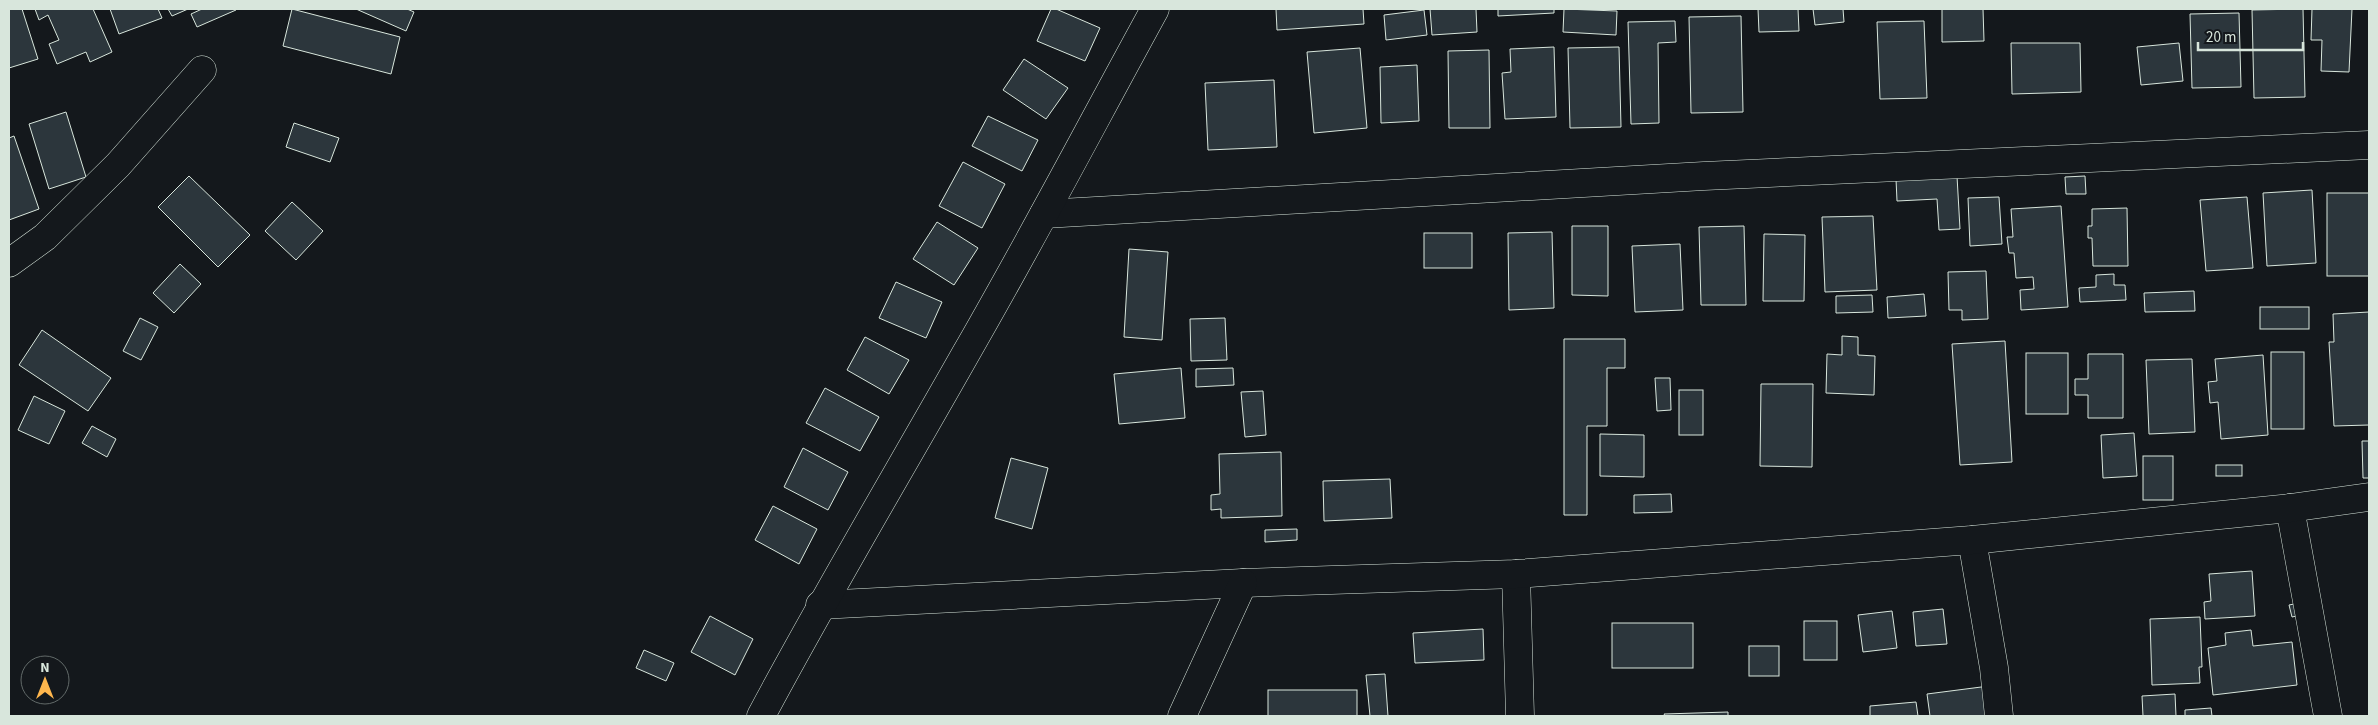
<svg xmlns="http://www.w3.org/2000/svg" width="2378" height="725" font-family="'Source Sans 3',sans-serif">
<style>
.building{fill:#2c363c;stroke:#d8e6dc}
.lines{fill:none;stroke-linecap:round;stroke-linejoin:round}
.street-casing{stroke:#d8e6dc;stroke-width:29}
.street{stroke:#14181c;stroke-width:28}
</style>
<rect width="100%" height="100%" fill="#14181c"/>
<g class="building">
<path d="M9,9h13l16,50 -29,9z"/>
<path d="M35,9h58l19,43 -22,10 -4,-10 -29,12 -8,-20 10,-4 -11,-25 -9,5z"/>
<path d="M110,9h48l4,9 -43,16z"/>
<path d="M168,9h20l-16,7z"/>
<path d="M202,9h33l1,1 -39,17 -6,-13z"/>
<path d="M292,9l108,28 -9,37 -108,-28z"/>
<path d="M356,9h51l7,3 -8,19z"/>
<path d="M1051,9h5l44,19 -15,33 -48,-20z"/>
<path d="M1276,9h87l1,15 -87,6z"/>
<path d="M1430,9h46l1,23 -45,3z"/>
<path d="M1498,9h56v4l-56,3z"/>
<path d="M1564,9l53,2 -1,24 -53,-3z"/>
<path d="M1758,9h40l1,22 -40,1z"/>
<path d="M1813,9h30l1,13 -29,3z"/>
<path d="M1942,9h41l1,32 -42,1z"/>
<path d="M2303,9l2,88 -51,1 -2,-88z"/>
<path d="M2312,9h40l-3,63 -28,-1 1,-31h-11z"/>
<path d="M1424,10l3,25 -41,5 -2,-25z"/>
<path d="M2239,13l2,74 -49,1 -2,-74z"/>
<path d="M1741,16l2,96 -52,1 -2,-96z"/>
<path d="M1675,21l1,21 -18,1 1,80 -28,1 -3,-102z"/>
<path d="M1924,21l3,77 -47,1 -3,-77z"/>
<path d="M2011,43h69l1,49 -69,2z"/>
<path d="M2179,43l4,38 -42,4 -4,-38z"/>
<path d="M1554,47l2,70 -51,2 -3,-46 9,-1 -1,-23z"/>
<path d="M1619,47l2,80 -51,1 -2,-80z"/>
<path d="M1360,48l7,80 -53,5 -7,-81z"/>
<path d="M1489,50l1,78h-41l-1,-77z"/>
<path d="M1024,59l44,29 -22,31 -43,-29z"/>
<path d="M1417,65l2,56 -38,2 -1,-56z"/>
<path d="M1274,80l3,67 -69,3 -3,-67z"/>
<path d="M66,112l20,65 -37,12 -20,-65z"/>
<path d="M988,116l50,24 -16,31 -50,-25z"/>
<path d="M294,123l45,15 -9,24 -44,-15z"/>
<path d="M14,136l25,73 -30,11v-82z"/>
<path d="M963,162l42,22 -23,44 -43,-22z"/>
<path d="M189,176l61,59 -32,32 -60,-60z"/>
<path d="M1957,176l3,53 -21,1 -2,-31 -40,2 -1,-22z"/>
<path d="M2085,176l1,18h-20l-1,-17z"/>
<path d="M2312,190l4,73 -49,3 -4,-73z"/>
<rect x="2327" y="193" width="42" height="83"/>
<path d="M1999,197l3,47 -32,2 -2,-48z"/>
<path d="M2247,197l6,71 -47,3 -6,-71z"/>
<path d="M292,202l31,29 -27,29 -31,-29z"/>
<path d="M2061,206l7,101 -47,3 -1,-20 14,-1 -1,-12 -17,1 -2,-25h-5l-2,-16h6l-2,-28z"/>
<path d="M2127,208l1,58h-35l-1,-28h-4v-12h4v-17z"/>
<path d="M1873,216l4,74 -52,2 -3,-75z"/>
<path d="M937,222l41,26 -24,37 -41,-26z"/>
<path d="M1572,226h36v70l-36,-1z"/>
<path d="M1744,226l2,79h-45l-2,-78z"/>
<path d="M1552,232l2,76 -45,2 -1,-77z"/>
<rect x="1424" y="233" width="48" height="35"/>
<path d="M1764,234l41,1 -1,66h-41z"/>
<path d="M1680,244l3,66 -48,2 -3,-66z"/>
<path d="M1129,249l39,3 -6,88 -38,-3z"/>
<path d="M180,264l21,20 -27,29 -21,-20z"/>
<path d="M1986,271l2,48 -26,1v-10h-13l-1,-38z"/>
<path d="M2114,274v11h11l1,15 -46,2 -1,-14 17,-1v-12z"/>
<path d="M896,282l46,20 -16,36 -47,-20z"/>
<path d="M2194,291l1,20 -50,1 -1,-19z"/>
<path d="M1924,294l2,22 -38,2 -1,-21z"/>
<path d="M1872,295l1,17 -37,1v-17z"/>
<rect x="2260" y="307" width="49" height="22"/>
<path d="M2369,312v113l-35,1 -5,-84h5l-1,-28z"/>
<path d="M140,318l18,9 -17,33 -18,-9z"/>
<path d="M1225,318l2,42 -36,1 -1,-42z"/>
<path d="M42,330l69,48 -23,33 -69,-46z"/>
<path d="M1842,336l16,1v18l17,1 -1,39 -48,-2 1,-39 15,1z"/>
<path d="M865,337l44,23 -20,34 -42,-24z"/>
<path d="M1564,339h61v29h-18v58h-20v89h-23z"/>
<path d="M2005,341l7,121 -52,3 -8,-121z"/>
<rect x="2271" y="352" width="33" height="77"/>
<rect x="2026" y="353" width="42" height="61"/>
<path d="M2088,354h35v64h-35v-23h-13v-16h13z"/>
<path d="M2263,355l5,80 -47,4 -3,-37 -8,1 -2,-21 9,-1 -2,-22z"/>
<path d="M2192,359l3,73 -46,2 -3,-74z"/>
<path d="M1181,368l4,50 -66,6 -5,-50z"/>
<path d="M1233,368l1,17 -38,2v-18z"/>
<path d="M1655,378h15l1,32 -14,1z"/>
<path d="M1761,384h52l-1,83 -52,-1z"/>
<path d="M825,388l54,29 -19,34 -54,-28z"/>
<rect x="1679" y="390" width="24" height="45"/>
<path d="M1263,391l3,44 -21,2 -4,-45z"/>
<path d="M34,396l31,15 -16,33 -31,-14z"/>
<path d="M92,426l24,13 -9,18 -25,-14z"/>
<path d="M2134,433l3,43 -34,2 -2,-43z"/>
<path d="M1600,434l44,1v42l-44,-1z"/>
<path d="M2362,441h7v37h-6z"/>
<path d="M803,448l45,24 -20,38 -44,-23z"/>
<path d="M1281,452l1,64 -61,2v-9l-10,1v-15l9,-1 -1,-40z"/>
<rect x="2143" y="456" width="30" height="44"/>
<path d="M1011,458l37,10 -16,61 -37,-11z"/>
<rect x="2216" y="465" width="26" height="11"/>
<path d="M1390,479l2,39 -68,3 -1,-40z"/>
<path d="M1671,494l1,18 -38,1v-18z"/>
<path d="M773,506l44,23 -18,35 -44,-24z"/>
<path d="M1297,529v11l-32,2v-12z"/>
<path d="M2252,571l3,45 -50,3 -1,-17 7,-1 -2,-27z"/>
<path d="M2299,603l2,12 -9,2 -3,-12z"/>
<path d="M1943,609l4,35 -31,2 -3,-34z"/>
<path d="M1892,611l5,37 -34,4 -5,-37z"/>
<path d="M710,616l43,23 -18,36 -44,-23z"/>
<path d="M2200,617l2,50h-3l1,16 -48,2 -2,-66z"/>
<rect x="1804" y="621" width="33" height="39"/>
<rect x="1612" y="623" width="81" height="45"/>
<path d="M1483,629l1,31 -69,3 -2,-30z"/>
<path d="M2251,630l2,16 39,-4 5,43 -84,10 -5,-47 18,-3 -1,-12z"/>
<rect x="1749" y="646" width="30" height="30"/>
<path d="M644,650l30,13 -8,18 -30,-13z"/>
<path d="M1385,674l3,42h-18l-4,-41z"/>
<path d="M1989,686l4,30h-63l-3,-22z"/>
<rect x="1268" y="690" width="89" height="26"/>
<path d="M2175,694l1,22h-33l-1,-20z"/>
<path d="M1916,702l2,14h-48v-10z"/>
<path d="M2211,708l1,8h-27v-6z"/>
<path d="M1728,712v4h-63l-1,-2z"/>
</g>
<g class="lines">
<g class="street-casing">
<g id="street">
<path d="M1044,214l660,-38 665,-31"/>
<path d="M9,263l36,-26 73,-72 84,-95"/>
<path d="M2290,508l38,208"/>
<path d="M1972,540l22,128 5,48"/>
<path d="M1516,574l4,142"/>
<path d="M820,605l423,-22 273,-9 456,-34 318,-32 79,-11"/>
<path d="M761,716c65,-122 136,-241 204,-361 66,-114 127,-231 190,-346"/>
<path d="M1182,716l61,-133"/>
</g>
</g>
<use href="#street" class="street"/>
</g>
<rect width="2378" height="725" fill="none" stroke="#d8e6dc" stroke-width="20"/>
<g transform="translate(45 680)"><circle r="24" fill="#14181c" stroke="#626a69"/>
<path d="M0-4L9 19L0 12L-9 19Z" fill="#ffb74d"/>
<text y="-8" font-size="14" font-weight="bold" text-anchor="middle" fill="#d8e6dc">N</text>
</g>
<path d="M2198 42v8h105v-8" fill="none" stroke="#d8e6dc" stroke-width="2.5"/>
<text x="2206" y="42" font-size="15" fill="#d8e6dc" stroke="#14181c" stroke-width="4" paint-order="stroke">20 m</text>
</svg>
